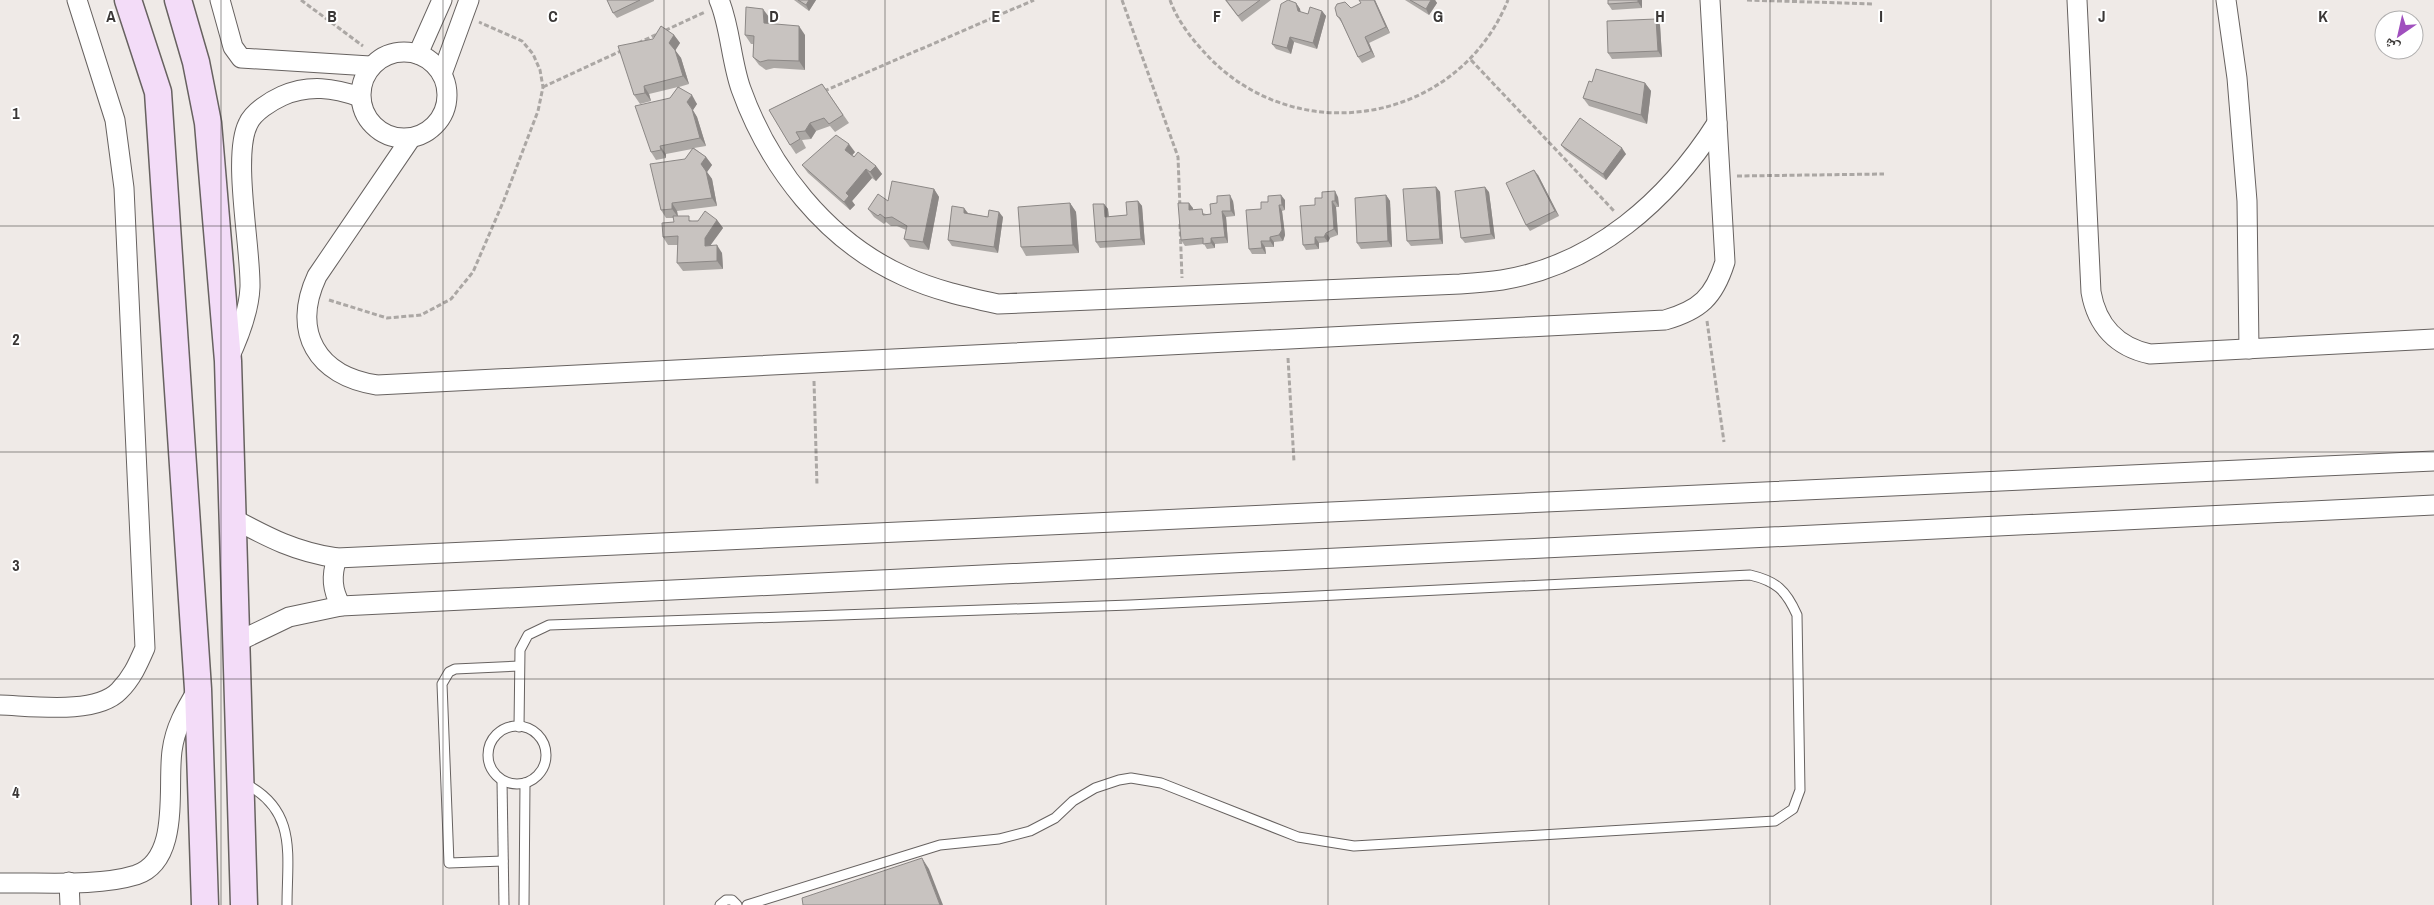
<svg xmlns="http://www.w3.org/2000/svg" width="2434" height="905" font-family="'Archivo Narrow','Noto Naskh Arabic',sans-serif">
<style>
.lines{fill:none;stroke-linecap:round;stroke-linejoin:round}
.lane-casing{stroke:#676260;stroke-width:11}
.street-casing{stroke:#676260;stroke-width:21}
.secondary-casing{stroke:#676260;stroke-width:29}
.path{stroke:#aba7a4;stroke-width:3;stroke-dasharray:5 2.5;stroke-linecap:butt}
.lane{stroke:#fff;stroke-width:9}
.street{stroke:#fff;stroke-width:19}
.secondary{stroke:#f3dcf8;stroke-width:26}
.wall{fill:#aca8a5}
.shaded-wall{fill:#8c8886}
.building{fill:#c8c3c0;stroke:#8c8886}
.grid{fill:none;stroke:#3a3736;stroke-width:1;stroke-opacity:0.55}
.grid-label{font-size:16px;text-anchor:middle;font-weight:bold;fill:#3a3736;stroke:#fff;stroke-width:4;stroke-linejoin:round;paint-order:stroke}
</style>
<rect width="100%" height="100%" fill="#efeae7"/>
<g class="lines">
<g class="lane-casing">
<g id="lane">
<circle cx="517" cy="755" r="29"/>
<path d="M519,727l1,-77 8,-15 21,-10 581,-20 620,-30c26,6 36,15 47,40l3,175 -7,19 -18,12 -421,25 -56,-9 -137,-54 -30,-5 -12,2 -24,8 -22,13 -18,17 -25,13 -31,8 -59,6 -193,60"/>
<path d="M502,781l2,124"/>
<path d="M244,783c54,27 43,72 43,122"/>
<path d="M503,861l-54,2 -7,-179 7,-12 6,-3 64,-3"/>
<path d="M524,905l1,-122"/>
<path d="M720,905l6,-5h6l5,5"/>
</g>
</g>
<g class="street-casing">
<g id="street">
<path d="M220,0l13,47 8,11 129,8"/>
<path d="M719,0c11,25 12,61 22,89 28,78 85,152 163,187 30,14 62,21 94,28l462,-20c14,-1 28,-2 42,-4 93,-15 166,-80 215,-157"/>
<path d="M2077,0l14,292c6,34 26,55 59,62l284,-15"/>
<path d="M2226,0l11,78 10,123 2,148"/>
<circle cx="404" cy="95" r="43"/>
<path d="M418,54l24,-54"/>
<path d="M442,74l27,-74"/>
<path d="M411,138l-94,138c-26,56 0,100 60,109l1288,-65c35,-10 49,-23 60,-58l-15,-262"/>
<path d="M228,360c11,-23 21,-48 22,-73 1,-39 -18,-131 -2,-163 5,-12 23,-23 34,-28 27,-12 52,-8 78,1"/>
<path d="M232,518c37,20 64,34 105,40l2097,-97"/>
<path d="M337,558c-6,18 -5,32 4,48"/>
<path d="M237,642l52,-25 52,-11 2093,-101"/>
<path d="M0,705c32,1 96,10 119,-14 13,-13 19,-27 26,-43l-21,-460 -9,-68 -38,-120"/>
<path d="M69,882l1,23"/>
<path d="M0,883c41,-1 97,4 136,-8 45,-15 31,-88 36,-124 3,-24 14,-42 26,-62"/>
</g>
</g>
<g class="secondary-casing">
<g id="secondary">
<path d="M128,0l30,92 40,597 7,216"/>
<path d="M178,0l18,62 12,61 20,238 16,544"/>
</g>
</g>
<g class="path">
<path d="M301,0l62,46"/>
<path d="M1122,0l56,157 2,51"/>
<path d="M1170,0c7,20 21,38 35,53 90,99 253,71 303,-53"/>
<path d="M1747,0l127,4"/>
<path d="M638,43l67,-31"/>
<path d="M1471,60l143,151"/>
<path d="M543,87l80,-37"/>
<path d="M824,91l210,-91"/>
<path d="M1737,176l147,-2"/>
<path d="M1180,224l2,54"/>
<path d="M329,300l58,18 34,-3 30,-16 22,-27 31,-72 34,-89 5,-24 -3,-17 -7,-16 -11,-13 -43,-19"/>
<path d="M1707,321l17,121"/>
<path d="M1288,358l6,104"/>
<path d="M814,381l3,105"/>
</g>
<use href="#lane" class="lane"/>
<use href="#street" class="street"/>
<use href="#secondary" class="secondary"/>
</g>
<g class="wall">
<path d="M607,0h47v1l-37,17 -4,-5z"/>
<path d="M794,0h22l-7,11z"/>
<path d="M1225,0h46l-29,22z"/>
<path d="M1359,0h16l15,33 -21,10 6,14 -13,6 -4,-6 -16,-34 -5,-7 24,-13z"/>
<path d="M1405,0h30l2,3 -8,12z"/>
<path d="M1642,0v8l-30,2 -4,-6z"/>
<path d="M1296,3l4,6v3l8,2 14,-3 4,5 -9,33 -23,-7 -3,12 -15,-5 -4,-5z"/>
<path d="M769,17v6l36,12v35l-31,-2 -8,2 -7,-5 -6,-8v-13h-2l-6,-9z"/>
<path d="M1656,19l4,6 2,32 -50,2 -4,-6z"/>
<path d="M674,35l6,8 -5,7 6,8 8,26 -10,3 18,17 -4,6 4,7 9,29 -12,2 12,9 6,8 -5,7 5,7 5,27 -40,5 1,5 14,5 25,-1 6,8 -13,17 12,8 1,16 -40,2 -6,-8 1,-18h-10l-5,-8 11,-15v-4h-8l-5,-8 24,-51 7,-10 -26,5v4l-10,2 -5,-8 19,-54 8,-11 -29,7 2,7 -11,3 -6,-9z"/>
<path d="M1592,82l53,1 6,8 -4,33 -58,-18 -6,-8z"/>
<path d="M822,84l27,39 -14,9 -5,-6 -14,5 -5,8 -9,1 4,8 -10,6 -6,-9 -21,-35z"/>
<path d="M1561,145l65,9 -20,26 -41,-30z"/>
<path d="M855,152l-3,3 24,11 6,8 -6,7 -4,-3 -20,23 3,4 -5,5 -42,-37 -6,-8z"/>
<path d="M1538,175l21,41 -29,15 -4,-6z"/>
<path d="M1436,187l4,5 3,52 -32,2 -4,-5z"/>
<path d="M934,189l5,8 -10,53 -19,-3 -6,-8 2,-9 -9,-4h-6l-5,-4 -2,2 -10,-7 -6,-8 20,-8z"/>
<path d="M1489,192l6,47 -30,4 -4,-5z"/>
<path d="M1386,195l4,6 2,46 -31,2 -4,-6z"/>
<path d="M1338,197l1,10h-3l2,28 -8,3 -2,4 -9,1v6l-13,1 -3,-5 12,-40z"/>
<path d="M1285,200v10l-3,1 3,24 -2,6 -9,1v5h-9l1,7h-14l-3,-5 12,-40z"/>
<path d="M1138,201l4,5 3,39 -45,3 -4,-6 8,-38 4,5 1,8 18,-2z"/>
<path d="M1233,201l2,15 -9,1 2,26 -13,1v4l-8,1 -3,-5 -19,2 -4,-6 12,-32v2l13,4h5l6,-11z"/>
<path d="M1070,203l6,9 3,41 -53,3 -5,-9z"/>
<path d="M968,213l20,4h15l-5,36 -46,-7 -4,-6z"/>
</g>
<g class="shaded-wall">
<path d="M809,0h7l-7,11 -3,-6z"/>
<path d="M1374,0h1l15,33 -4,-6z"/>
<path d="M1431,0h4l2,3 -8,12 -3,-6z"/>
<path d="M1638,0h4v8l-4,-6z"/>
<path d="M1296,3l4,6 2,8 -4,-6z"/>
<path d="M763,9l6,8 1,14 -6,-8z"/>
<path d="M1322,11l4,5 -9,33 -4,-6z"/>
<path d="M1656,19l4,6 2,32 -4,-6z"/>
<path d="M799,26l6,9v35l-6,-9z"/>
<path d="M674,35l6,8 -5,8 -6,-8z"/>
<path d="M1290,37l4,5 -3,12 -4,-6z"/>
<path d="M1365,37l4,6 6,14 -4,-6z"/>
<path d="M675,50l6,8 8,26 -6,-8z"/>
<path d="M1645,83l6,8 -4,33 -6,-9z"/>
<path d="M644,86l5,8 2,7 -6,-8z"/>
<path d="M692,95l5,9 -4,6 -6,-8z"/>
<path d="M692,109l5,8 9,29 -6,-8z"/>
<path d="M810,123l6,8 -5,8 -6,-8z"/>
<path d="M849,144l6,8 -5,6 -5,-8z"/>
<path d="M660,146l6,8v4l-5,-8z"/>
<path d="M1622,148l4,6 -20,26 -3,-6z"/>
<path d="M706,157l6,8 -5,7 5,7 5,27 -5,-8 -11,-34z"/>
<path d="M876,166l6,8 -6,7 -6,-9z"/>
<path d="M866,169l6,9 -20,23 3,4 -5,5 -6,-8 2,-9z"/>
<path d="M1534,170l4,5 21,41 -4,-5z"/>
<path d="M1436,187l4,5 3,52 -3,-5z"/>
<path d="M1485,187l4,5 6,47 -4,-5z"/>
<path d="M934,189l5,8 -10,53 -6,-8z"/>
<path d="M1335,191l3,6 1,10 -4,-6z"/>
<path d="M1230,195l3,6 2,15 -4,-5z"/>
<path d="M1281,195l4,5v10l-3,-5z"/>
<path d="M1386,195l4,6 2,46 -4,-6z"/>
<path d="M1138,201l4,5 3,39 -4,-6z"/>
<path d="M1332,201l4,6 2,28 -4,-6z"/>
<path d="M672,203l5,8 1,6 -6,-8z"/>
<path d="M1070,203l6,9 3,41 -6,-8z"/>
<path d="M1189,203l4,5v7l-4,-5z"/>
<path d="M1104,204l4,5 1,13 -4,-5z"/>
<path d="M1279,205l3,6 3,24 -2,6 -4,-6z"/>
<path d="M964,208l4,5v6l-4,-6z"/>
<path d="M1222,211l4,6 2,26 -3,-6z"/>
<path d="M999,212l4,5 -5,36 -4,-6z"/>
<path d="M717,220l6,8 -13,18h-5v-8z"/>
<path d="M1326,233l4,5 -2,4 -4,-5z"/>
<path d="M1270,237l4,5v5l-4,-6z"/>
<path d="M1315,237l4,6v6l-4,-5z"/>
<path d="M1211,238l4,6v4l-4,-5z"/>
<path d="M1261,241l4,6 1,7 -4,-6z"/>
<path d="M717,245l5,8 1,16 -6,-8z"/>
<path d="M922,858l7,11 14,36h-3z"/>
</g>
<g class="building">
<path d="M607,0h33l-27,13z"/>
<path d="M798,0h11l-3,5z"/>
<path d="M1226,0h34l-22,16z"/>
<path d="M1288,0l8,3 2,8 10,3 2,-7 12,4 -9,32 -23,-6 -3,11 -15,-4 9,-40z"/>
<path d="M1359,0h15l12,27 -21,10 6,14 -13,6 -18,-39 -3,-2 -2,-8 2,-4 8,-2 6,6 10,-5z"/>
<path d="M1410,0h21l-5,9z"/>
<path d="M1608,0h30v2l-30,2z"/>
<path d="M746,7l17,2 1,14 35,3v35l-31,-1 -8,2 -7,-5 1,-21 -9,-1z"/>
<path d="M1656,19l2,32 -50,2 -1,-32z"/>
<path d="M661,26l13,9 -5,8 6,7 8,26 -39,10 1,7 -11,2 -16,-49 35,-7z"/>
<path d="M1596,69l49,14 -4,32 -58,-17 6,-17 3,1z"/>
<path d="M822,84l21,31 -14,9 -5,-6 -14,5 -5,8 -9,1 4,7 -10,6 -21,-35z"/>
<path d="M678,87l14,8 -5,7 5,7 8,29 -40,8 1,4 -10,2 -16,-46 35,-8z"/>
<path d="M1580,118l42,30 -19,26 -42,-29z"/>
<path d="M836,135l13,9 -4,6 9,7 4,-5 18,14 -6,6 -4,-3 -20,24 3,3 -5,6 -42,-37z"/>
<path d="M693,148l13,9 -5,7 5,7 6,27 -40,5v6l-11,1 -11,-46 35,-5z"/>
<path d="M1534,170l21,41 -29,14 -20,-42z"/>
<path d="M892,181l42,8 -11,53 -19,-3 3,-13 -15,-9 -7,1 -5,-4 -2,2 -10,-7 10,-15 10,7z"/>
<path d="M1436,187l4,52 -33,2 -4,-52z"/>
<path d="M1485,187l6,47 -30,4 -6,-47z"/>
<path d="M1335,191v10h-3l2,28 -8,4 -2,4h-9v7l-12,1 -3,-39 15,-1v-7h7v-6z"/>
<path d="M1230,195l1,16h-9l3,26 -14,1v5l-8,1v-6l-22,2 -3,-37h11v7l13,-1 1,6 8,-1 -1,-10 7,-1v-7z"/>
<path d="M1281,195l1,10h-3l3,25 -3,5 -9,2v4h-9l1,7 -13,1 -3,-39 15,-1v-7h7v-6z"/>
<path d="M1386,195l2,46 -31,2 -2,-45z"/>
<path d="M1138,201l3,38 -45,3 -3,-38h11l1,13 22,-2 -1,-13z"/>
<path d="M1070,203l3,42 -52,2 -3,-40z"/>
<path d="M952,206l12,2v5l24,4 1,-7 10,2 -5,35 -46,-7z"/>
<path d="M705,211l12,9 -12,18v8l12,-1v16l-40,2 1,-27 -15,1 -1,-14 12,-1 -1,-6h16v5h9z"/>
<path d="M922,858l18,47h-137l-1,-7z"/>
</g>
<path class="grid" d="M221,0v905M443,0v905M664,0v905M885,0v905M1106,0v905M1328,0v905M1549,0v905M1770,0v905M1991,0v905M2213,0v905M0,226h2434M0,452h2434M0,679h2434"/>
<g class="grid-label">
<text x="111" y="22">A</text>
<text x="332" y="22">B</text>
<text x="553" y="22">C</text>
<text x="774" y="22">D</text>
<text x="996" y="22">E</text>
<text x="1217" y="22">F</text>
<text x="1438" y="22">G</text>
<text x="1660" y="22">H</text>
<text x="1881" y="22">I</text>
<text x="2102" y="22">J</text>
<text x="2323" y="22">K</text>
<text x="16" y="119">1</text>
<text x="16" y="345">2</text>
<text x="16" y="571">3</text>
<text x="16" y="798">4</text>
</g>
<g transform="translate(2399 35) rotate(214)"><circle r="24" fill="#ffffff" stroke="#b0afaf"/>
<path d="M0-4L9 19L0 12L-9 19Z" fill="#a04fbe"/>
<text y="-8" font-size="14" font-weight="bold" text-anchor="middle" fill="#3a3736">ش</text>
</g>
</svg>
